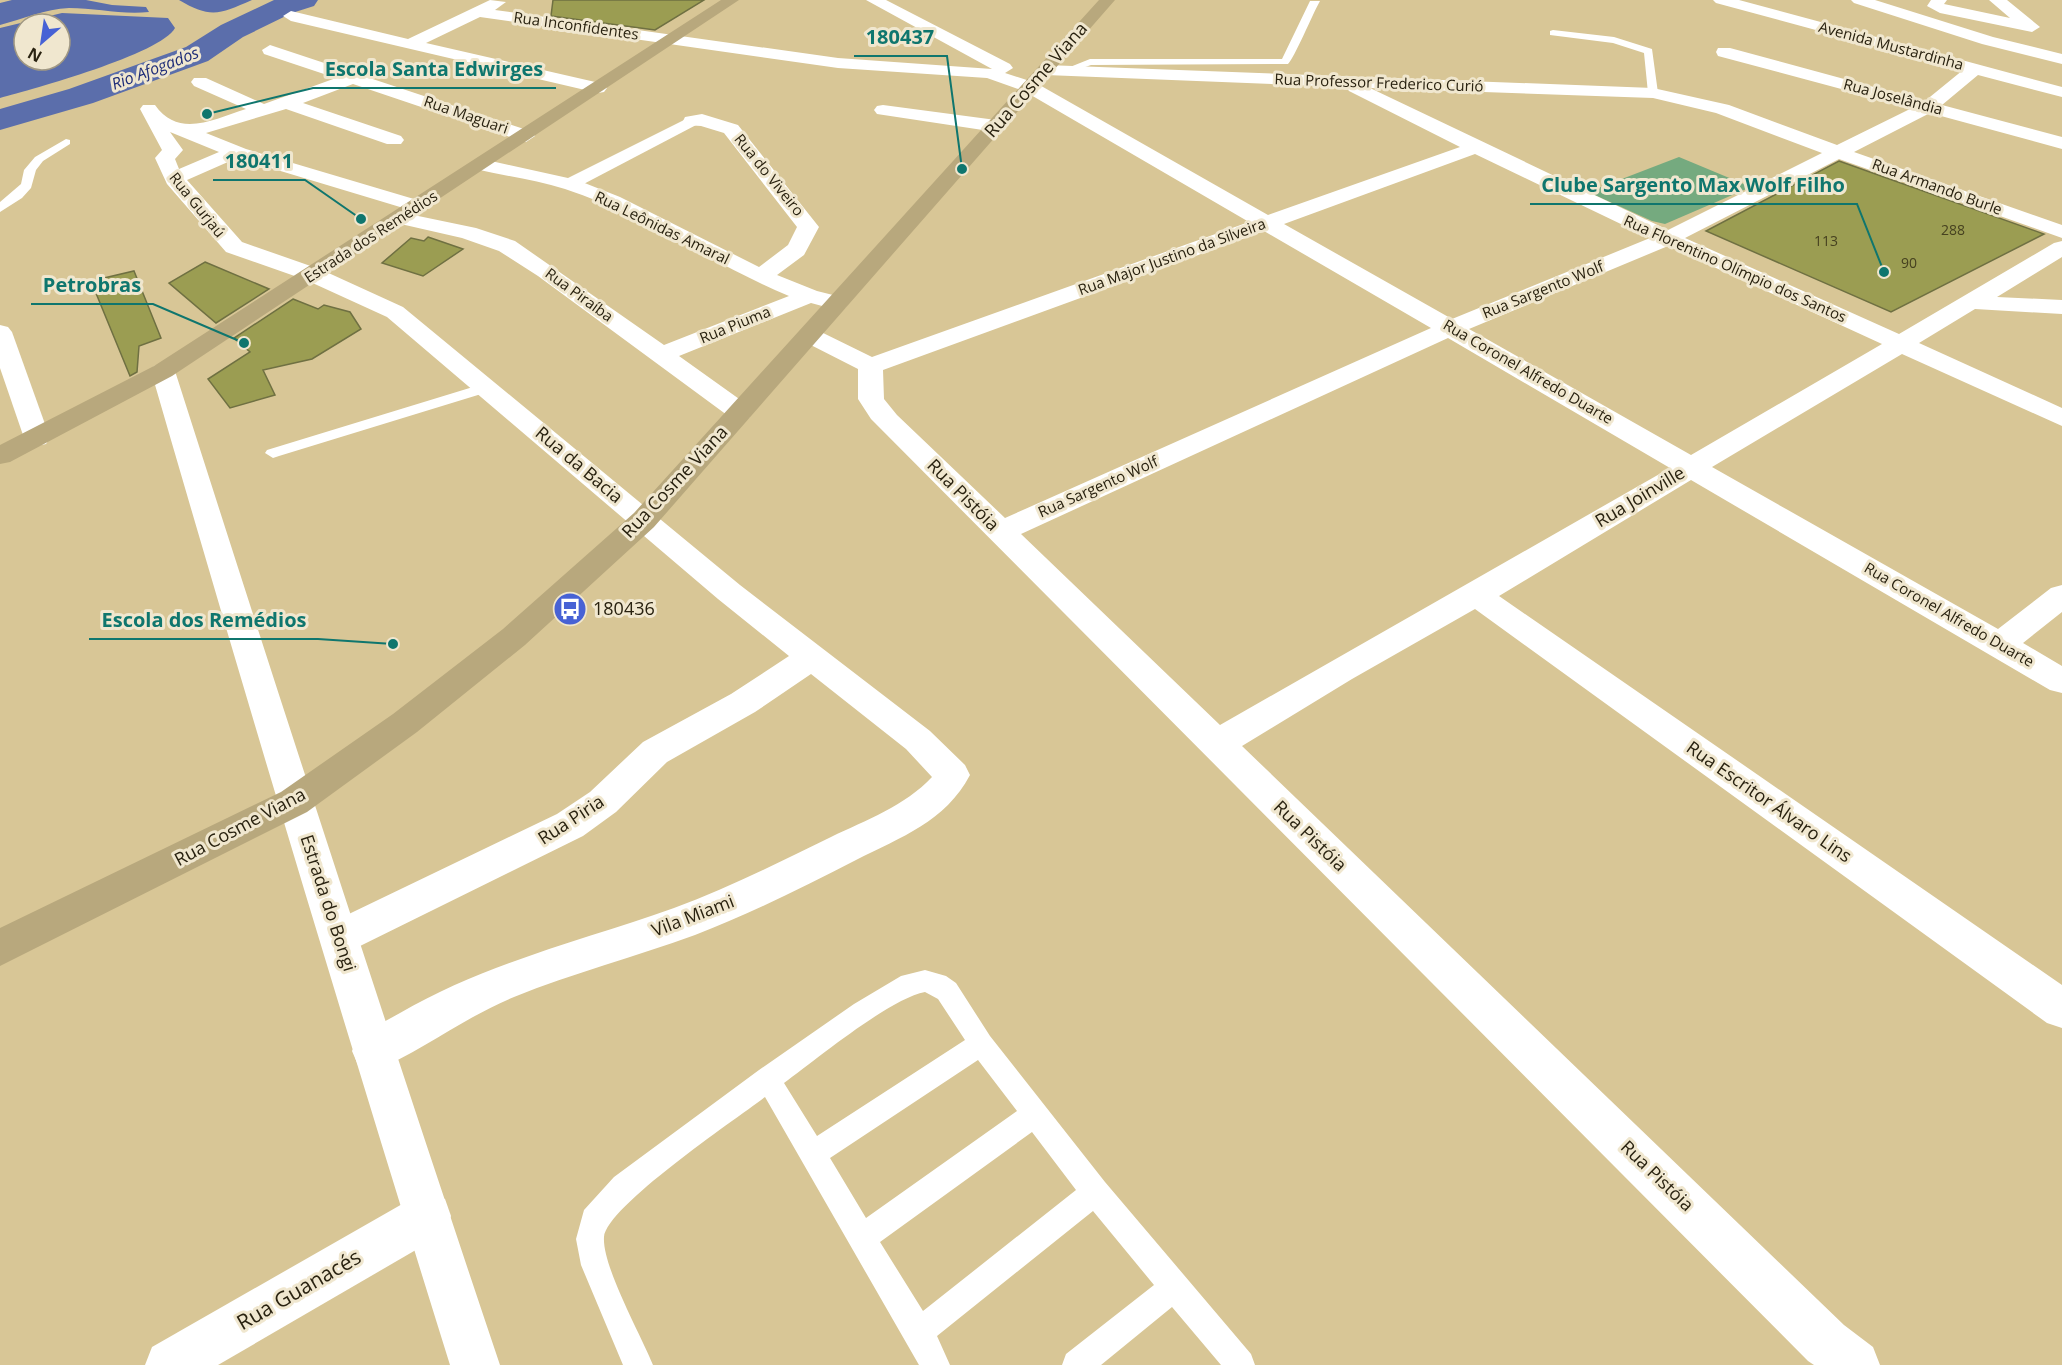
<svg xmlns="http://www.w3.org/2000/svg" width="2062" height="1365" font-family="'Open Sans',sans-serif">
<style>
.green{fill:#75aa7f}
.water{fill:#5b6eab;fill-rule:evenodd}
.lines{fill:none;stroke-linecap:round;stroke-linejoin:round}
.river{fill:#5b6eab;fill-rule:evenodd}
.building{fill:#9b9d52;stroke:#6f7042;stroke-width:1.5}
.service{fill:#fff;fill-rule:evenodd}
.pedestrian{fill:#fff;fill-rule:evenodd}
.minor{fill:#fff;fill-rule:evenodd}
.secondary{fill:#fff;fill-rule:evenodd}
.primary{fill:#b8a87d;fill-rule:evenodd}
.labels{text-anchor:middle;stroke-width:6;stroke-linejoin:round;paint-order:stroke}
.far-number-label{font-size:14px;fill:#464120}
.far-street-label{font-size:15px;fill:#292210;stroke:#f0e7cf}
.far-water-label{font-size:16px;font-style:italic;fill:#1f2d78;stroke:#f0e7cf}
.street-label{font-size:18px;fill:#292210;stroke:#f0e7cf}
.poi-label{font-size:18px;fill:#292210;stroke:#f0e7cf;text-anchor:start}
.near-street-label{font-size:21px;fill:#292210;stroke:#f0e7cf}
.leader{fill:none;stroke:#0f766e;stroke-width:2}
.callout-dot{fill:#0f766e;stroke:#f0e7cf;stroke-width:2}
.callout-label{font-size:20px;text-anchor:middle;font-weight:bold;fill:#0f766e;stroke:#f0e7cf;stroke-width:6;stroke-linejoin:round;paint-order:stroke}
</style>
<rect width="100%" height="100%" fill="#d8c696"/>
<path class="green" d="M1679,157l72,30 -86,37 -13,-3 -64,-29z"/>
<g class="water">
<path d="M12,0h74l26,5 34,2 3,5c-27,3 -53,-4 -80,-4 -24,1 -46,11 -69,17v-22z"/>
<path d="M179,0h73c-32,14 -41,19 -73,0z"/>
<path d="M62,13l106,5 7,10c-14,26 -142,61 -175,70v-70zM24,24h36v36h-36z"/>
</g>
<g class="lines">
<path class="river" d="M274,0h44l-4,6 -22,7 -49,24 -35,24 -115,42 -93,27v-21l69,-20 117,-42 35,-22z"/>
</g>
<g class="building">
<path d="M553,0h151l-49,30 -104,-14z"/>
<path d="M1839,161l205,73 -153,78 -185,-81z"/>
<path d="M428,237l35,12 -40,27 -41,-13 29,-25 13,3z"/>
<path d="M205,262l64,27 -53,34 -47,-40z"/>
<path d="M134,271l27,67 -22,8 -2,26 -7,4 -39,-95z"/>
<path d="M293,299l25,10 6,-4 26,7 11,17 -49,30 -49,11 12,25 -45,13 -22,-29 42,-27 -16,-14z"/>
</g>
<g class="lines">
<g class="service">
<path d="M1310,1h10c-7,12 -26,58 -32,63l-197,1 -26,9 -5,-3 30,-12h192z"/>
<path d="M1553,30l61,7 38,12 6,44 -5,3 -5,-3 -4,-40 -31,-10 -63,-8v-4z"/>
<path d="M66,139l4,1v4l-27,17 -7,9 -5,18 -9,10 -22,14v-10l21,-18 3,-14 11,-13z"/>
<path d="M486,383l8,5 -3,3 -212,65 -6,2 -8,-5 2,-3z"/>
<path d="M925,970l21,6 10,7 34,53 115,146 146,172 4,11h-34l-49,-58 -71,58h-39l4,-11 88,-69 -61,-74 -156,125 13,29h-31l-154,-268c-30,23 -158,109 -161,140 -2,29 37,98 49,128h-30l-42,-100 -5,-26 8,-29 30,-33 145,-107 95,-66 47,-28zM925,992l13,7 27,41 -148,96 -33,-53c33,-24 105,-84 141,-91zM978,1060l39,51 -151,107 -36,-60zM1032,1132l44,58 -153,121 -43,-69z"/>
</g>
<path class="pedestrian" d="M692,116l8,5 -2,3 -122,64 -6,1 -9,-5 3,-4z"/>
<g class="minor">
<path d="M490,0l16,2 -11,8 343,48 154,11 -126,-69h20l124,64 3,4 -8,5 31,10 232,132 192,-68 -111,-56 -3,-4 -300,-12 -9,-5 9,-5 607,23 76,17 108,40 75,-37 -194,-52 -2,-4 2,-4h12l195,53 38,-31 -247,-67 -3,-3h26l323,87v10l-84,-22 -36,30 120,32v12l-132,-36 -76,39 208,73v13l-223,-79 -154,79 214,96 155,-91 8,-2v16l-65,40 65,3v14l-87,-5 -56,34 143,65v18l-160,-72 -190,113 286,162 53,-41 11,-3v27l-39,31 39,23v27l-12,-3 -359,-210 -192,116 563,389v43l-15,-5 -572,-414 -123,70 -110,67 602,579 29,22 7,18h-66l-6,-4 -937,-942 -13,-20v-30l-57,-29 -4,-5 4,-5 8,-2 8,2 55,27 377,-135 -225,-131 -37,-13 -149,-10 -358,-51 -54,26 178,41 3,4 -3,4 -6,1 -307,-72 -8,-5 8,-5 117,28zM1370,88l283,10 63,15 106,40 -154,77zM1475,154l175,84 -198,81 -168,-95zM1264,231l167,97 -426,190 -108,-103 -13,-16 -1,-29zM1668,246l214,98 -191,111 -222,-126zM1448,338l222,130 -450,257 -199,-191z"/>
<path d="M1851,0h24l118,37 69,17v10l-80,-20 -128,-41z"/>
<path d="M1931,0h16l-3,4 66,14 -21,-18h18l33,27 -8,5 -92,-19 -13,-7z"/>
<path d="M270,45l263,87 2,4 -9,6 -7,-2 -166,-56 -50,19 98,33 3,4 -3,4h-14l-101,-35 -80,24 40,16 178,53 3,4 -3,4h-14l-173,-52 -50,22 55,62 80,28 81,37 337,278 190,146 35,34 5,10c-25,47 -69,62 -114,85 -53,27 -106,54 -161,75 -60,22 -122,38 -181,62 -50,20 -92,55 -141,74l-15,-6 -6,-14c9,-20 29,-27 48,-38 86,-50 181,-72 274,-105 54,-20 106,-46 157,-71 35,-17 74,-31 101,-60l-26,-28 -95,-75 -56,38 -88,50 -51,50 -33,24 -229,113 -14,6 -14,-6 -6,-12 6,-12 231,-111 33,-22 53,-50 88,-48 58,-38 -71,-57 -331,-282 -81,-37 -80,-28 -59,-68 -12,-26 7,-8 -22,-41 3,-4h12c24,34 59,14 91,4l-52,-23 -3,-4 3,-4h12l58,26 72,-26 -72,-24 -2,-4zM170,132l49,20 -40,17 -4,-10 8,-9z"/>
<path d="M883,105l113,15 9,6 -9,6 -119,-18 -3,-4 3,-4z"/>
<path d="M702,114l36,11 81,102 -15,28 -27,20 40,16 28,7 4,5 -4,5 -8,2 -26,-7 -132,53 70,50 4,6 -4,6 -9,2 -9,-2 -193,-142 -39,-25 -37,-13 -70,-16 -4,-4 4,-4 7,-2 77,16 39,13 149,104 125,-49c-75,-31 -149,-83 -224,-107 -29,-9 -60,-13 -90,-20l-3,-4 10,-6 95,21 43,17 139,70 29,-22 9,-18 -73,-94 -23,-7 -16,-1 -2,-4 2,-4z"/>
<path d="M0,325l8,2 4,5 38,106 -4,6 -9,2 -9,-2 -4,-6 -24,-70z"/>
<path d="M428,1193l17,6 6,17 -6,17 -227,132h-73l7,-18 259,-148z"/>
</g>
<path class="secondary" d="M163,364l9,2 3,5c106,332 214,664 325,994h-50c-103,-330 -203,-662 -299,-994l3,-5z"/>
<g class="primary">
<path d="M721,0h18l-567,376 -162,86 -10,2v-19l154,-79z"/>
<path d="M1099,0h16l-461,527 -129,118 -108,87 -110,80 -307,154v-38l281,-136 112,-78 110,-85 131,-116z"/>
</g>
</g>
<defs>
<g id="bus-disc" transform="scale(1.725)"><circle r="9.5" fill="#4762d5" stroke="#f0e7cf"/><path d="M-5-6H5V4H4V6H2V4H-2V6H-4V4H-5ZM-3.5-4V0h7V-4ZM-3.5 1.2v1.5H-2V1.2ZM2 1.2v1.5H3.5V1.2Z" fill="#fff"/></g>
</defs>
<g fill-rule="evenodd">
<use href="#bus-disc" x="570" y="609"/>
</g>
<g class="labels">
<g class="far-number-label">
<text x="1953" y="235">288</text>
<text x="1826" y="246">113</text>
<text x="1909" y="268">90</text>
</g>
<g class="far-street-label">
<text transform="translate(576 26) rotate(8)" y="5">Rua Inconfidentes</text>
<text transform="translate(1891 46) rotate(15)" y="5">Avenida Mustardinha</text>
<text transform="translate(1379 83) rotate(2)" y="5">Rua Professor Frederico Curió</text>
<text transform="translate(1893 97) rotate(15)" y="5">Rua Joselândia</text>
<text transform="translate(466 115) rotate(19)" y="5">Rua Maguari</text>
<text transform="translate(769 175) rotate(51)" y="5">Rua do Viveiro</text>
<text transform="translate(1937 187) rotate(20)" y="5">Rua Armando Burle</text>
<text transform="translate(197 205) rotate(51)" y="5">Rua Gurjaú</text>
<text transform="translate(662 228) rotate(26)" y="5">Rua Leônidas Amaral</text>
<text transform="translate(371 237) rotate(-33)" y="5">Estrada dos Remédios</text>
<text transform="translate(1172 257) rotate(-20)" y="5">Rua Major Justino da Silveira</text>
<text transform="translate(1735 269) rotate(24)" y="5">Rua Florentino Olímpio dos Santos</text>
<text transform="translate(1543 290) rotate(-22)" y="5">Rua Sargento Wolf</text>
<text transform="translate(579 295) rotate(36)" y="5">Rua Piraíba</text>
<text transform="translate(735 325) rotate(-22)" y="5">Rua Piuma</text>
<text transform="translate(1528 372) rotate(30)" y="5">Rua Coronel Alfredo Duarte</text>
<text transform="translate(1098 487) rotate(-24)" y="5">Rua Sargento Wolf</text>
<text transform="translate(1949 615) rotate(30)" y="5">Rua Coronel Alfredo Duarte</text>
</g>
<g class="far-water-label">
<text transform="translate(155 68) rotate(-21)" y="6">Rio Afogados</text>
</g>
<g class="street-label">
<text transform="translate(1036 80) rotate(-49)" y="6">Rua Cosme Viana</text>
<text transform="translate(579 465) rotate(40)" y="6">Rua da Bacia</text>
<text transform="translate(675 482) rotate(-47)" y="6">Rua Cosme Viana</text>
<text transform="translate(963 495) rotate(45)" y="6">Rua Pistóia</text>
<text transform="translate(1640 497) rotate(-31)" y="6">Rua Joinville</text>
<text transform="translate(1769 802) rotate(35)" y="6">Rua Escritor Álvaro Lins</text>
<text transform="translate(571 820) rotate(-33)" y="6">Rua Piria</text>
<text transform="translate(240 827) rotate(-28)" y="6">Rua Cosme Viana</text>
<text transform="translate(1310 836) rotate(44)" y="6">Rua Pistóia</text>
<text transform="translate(328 903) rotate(72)" y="6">Estrada do Bongi</text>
<text transform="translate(693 916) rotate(-21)" y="6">Vila Miami</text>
<text transform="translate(1657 1176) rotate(44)" y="6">Rua Pistóia</text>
</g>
<g class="poi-label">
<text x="593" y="615">180436</text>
</g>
<g class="near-street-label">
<text transform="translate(299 1290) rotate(-30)" y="7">Rua Guanacés</text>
</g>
</g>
<path class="leader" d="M962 169L947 56H854M207 114L313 88H556M361 219L305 180H213M1884 272L1857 204H1530M244 343L153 304H31M393 644L318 639H89"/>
<g class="callout-dot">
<circle cx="962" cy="169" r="6"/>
<circle cx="207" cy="114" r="6"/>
<circle cx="361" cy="219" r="6"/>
<circle cx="1884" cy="272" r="6"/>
<circle cx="244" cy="343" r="6"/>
<circle cx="393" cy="644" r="6"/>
</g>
<g class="callout-label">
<text x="900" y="44">180437</text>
<text x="434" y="76">Escola Santa Edwirges</text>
<text x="259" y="168">180411</text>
<text x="1693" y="192">Clube Sargento Max Wolf Filho</text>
<text x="92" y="292">Petrobras</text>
<text x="204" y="627">Escola dos Remédios</text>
</g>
<g transform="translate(42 42) rotate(209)"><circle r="28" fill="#f0e7cf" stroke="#a09883" stroke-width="1.5"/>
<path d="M0-4.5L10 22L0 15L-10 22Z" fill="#4762d5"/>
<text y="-9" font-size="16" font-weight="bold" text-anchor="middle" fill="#292210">N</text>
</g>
</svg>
